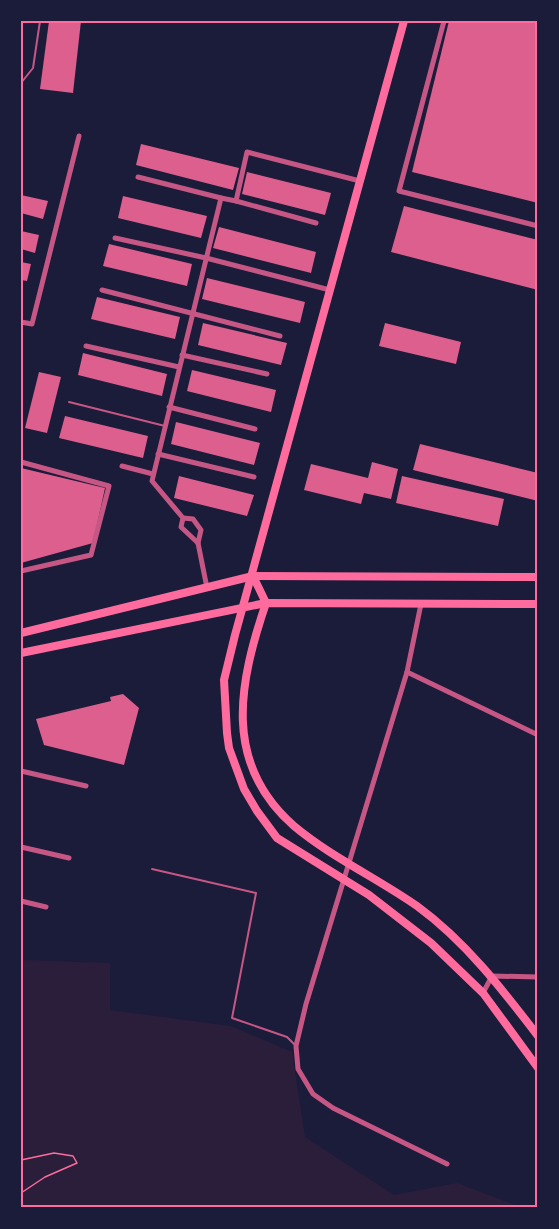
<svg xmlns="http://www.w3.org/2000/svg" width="559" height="1229" font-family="Lato,sans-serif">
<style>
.green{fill:#2a1e3b}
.building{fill:#dd5f8e}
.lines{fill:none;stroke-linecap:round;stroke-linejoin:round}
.path{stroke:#ff6b9d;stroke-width:1.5}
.service{stroke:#c65784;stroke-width:2}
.minor{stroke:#c65784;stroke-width:5}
.secondary{stroke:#ff6b9d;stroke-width:8}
.primary{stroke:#ff6b9d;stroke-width:8}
.neatline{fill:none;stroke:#ff6b9d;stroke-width:2}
</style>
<rect width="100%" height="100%" fill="#1b1b3a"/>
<path class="green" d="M21,960l89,3v47l121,16 61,26 13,85 89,58 63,-12 66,25h-502z"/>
<g class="building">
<path d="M49,21h32l-8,72 -33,-4z"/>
<path d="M449,21h89v182l-126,-31z"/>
<path d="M141,144l98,24 -6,22 -97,-25z"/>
<path d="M247,172l84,21 -6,22 -83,-21z"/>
<path d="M21,195l27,6 -5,18 -22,-6z"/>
<path d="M123,196l84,20 -6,22 -83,-20z"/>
<path d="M404,206l134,34v50l-147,-38z"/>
<path d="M219,227l97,25 -5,21 -98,-25z"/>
<path d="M21,231l18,4 -4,18 -14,-4z"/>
<path d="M109,244l83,20 -5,22 -84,-20z"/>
<path d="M21,262l10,2 -4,17 -6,-1z"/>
<path d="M207,278l98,24 -5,21 -98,-24z"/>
<path d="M97,297l83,20 -5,22 -84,-20z"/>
<path d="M203,323l84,20 -6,22 -83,-20z"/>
<path d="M385,323l76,19 -5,22 -77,-18z"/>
<path d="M83,353l84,21 -5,22 -84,-21z"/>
<path d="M192,370l84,20 -5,22 -84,-21z"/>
<path d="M39,372l22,5 -14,56 -22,-5z"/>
<path d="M65,416l83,20 -5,22 -84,-20z"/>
<path d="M176,422l84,21 -6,22 -83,-21z"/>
<path d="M420,444l118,29v28l-125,-31z"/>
<path d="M372,462l26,7 -7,30 -27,-6 -3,11 -57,-14 7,-26 57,14z"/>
<path d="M21,468l84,20 -12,55 -72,20z"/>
<path d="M179,476l75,19 -7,21 -73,-18z"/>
<path d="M402,476l102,23 -6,27 -102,-23z"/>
<path d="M123,694l16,14 -15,57 -80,-20 -8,-26 75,-18 -1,-4z"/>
</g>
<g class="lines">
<g class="path">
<path d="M21,1160l33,-7 19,3 4,7 -32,14 -24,16"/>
<path d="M78,1208l9,-2 8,2"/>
</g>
<g class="service">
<path d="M21,83l12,-15 7,-47"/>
<path d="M69,402l96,24"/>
<path d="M152,869l104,24 -24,125 55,19 9,9"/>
</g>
<g class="minor">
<path d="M444,21l-45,170 139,35"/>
<path d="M138,177l83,21"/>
<path d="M236,201l80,22"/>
<path d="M115,238l91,20 124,32"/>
<path d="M102,290l178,46"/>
<path d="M21,322l11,2 47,-188"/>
<path d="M86,346l93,21"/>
<path d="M182,355l85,19"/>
<path d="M169,407l86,22"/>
<path d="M158,454l96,23"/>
<path d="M21,462l88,24 -18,69 -70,16"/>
<path d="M122,466l31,8"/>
<path d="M183,518l10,1 8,11 -3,13"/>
<path d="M207,588l-9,-45 -17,-16 2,-9 -31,-37 69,-283 15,3 11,-49 113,29"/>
<path d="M421,604l-14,68 -101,332 -10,42 2,23 15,25 20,14 114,56"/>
<path d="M407,672l131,63"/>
<path d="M21,771l65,15"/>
<path d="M21,847l48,11"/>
<path d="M21,901l25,6"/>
<path d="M483,993l9,-17 46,1"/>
</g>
<g class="secondary">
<path d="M404,21l-169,614 -11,45 3,53 2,15 15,41 13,22 20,27 92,57 62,48 52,50 55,75"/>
<path d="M253,576l13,27c-27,80 -44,160 28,223 37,31 83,52 123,80 48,35 85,83 121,130"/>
</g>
<g class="primary">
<path d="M21,633l232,-57 285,1"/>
<path d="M21,653l245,-50 272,1"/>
</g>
</g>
<rect width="559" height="1229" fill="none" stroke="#1b1b3a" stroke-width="45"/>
<rect x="22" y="22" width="514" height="1184" class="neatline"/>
</svg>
